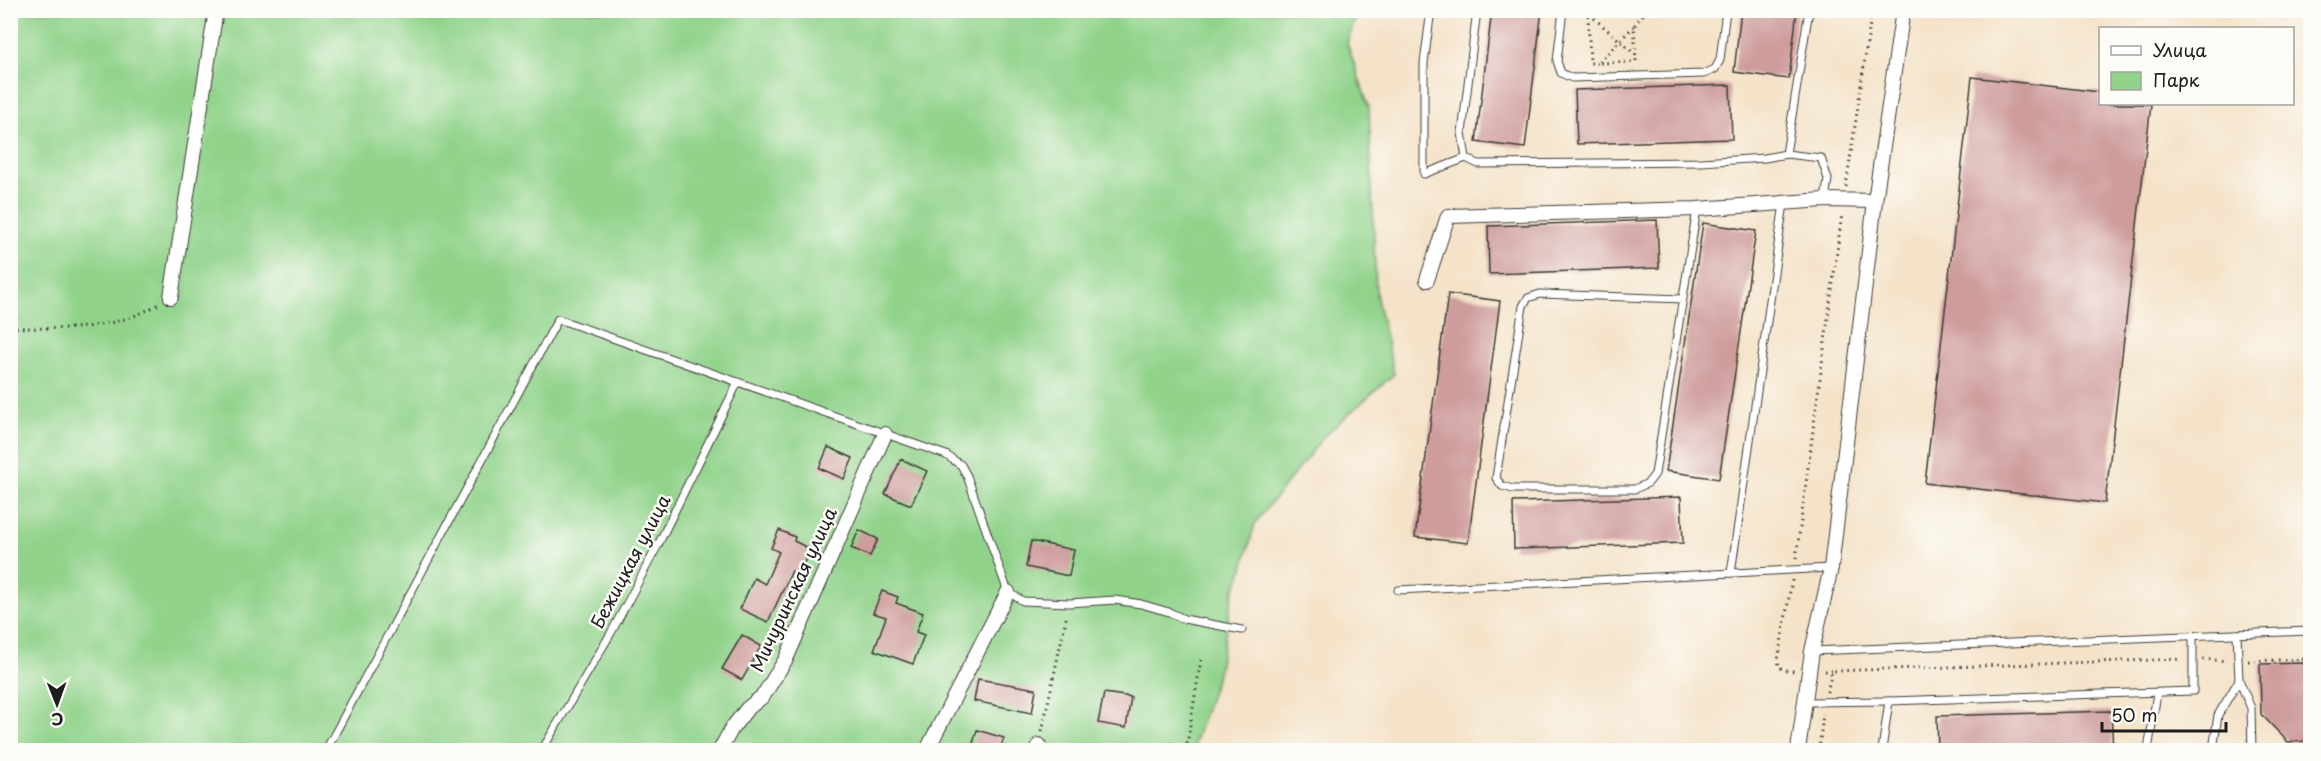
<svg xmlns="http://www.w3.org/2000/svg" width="2321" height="761" font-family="'Playpen Sans',sans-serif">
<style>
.green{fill:#91d38b;stroke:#567854;stroke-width:1.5}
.building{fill:#ce9c9b}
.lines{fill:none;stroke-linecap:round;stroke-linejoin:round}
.service-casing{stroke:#3c3a36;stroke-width:9}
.minor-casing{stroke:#3c3a36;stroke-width:16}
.path{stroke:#3c3a36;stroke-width:3;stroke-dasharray:1.5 4.5;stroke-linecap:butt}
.service{stroke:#fff;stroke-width:7}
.minor{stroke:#fff;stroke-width:14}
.labels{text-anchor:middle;stroke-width:5;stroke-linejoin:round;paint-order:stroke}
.street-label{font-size:18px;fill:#1c1c1c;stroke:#fdfcf7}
</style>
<rect width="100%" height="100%" fill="#fdfcf7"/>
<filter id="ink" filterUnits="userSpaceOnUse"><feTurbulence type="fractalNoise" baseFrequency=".0167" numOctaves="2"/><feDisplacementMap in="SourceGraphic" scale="12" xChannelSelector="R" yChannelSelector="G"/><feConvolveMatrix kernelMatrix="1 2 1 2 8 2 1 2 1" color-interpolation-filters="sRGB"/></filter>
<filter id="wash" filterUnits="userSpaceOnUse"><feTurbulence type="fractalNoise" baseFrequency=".008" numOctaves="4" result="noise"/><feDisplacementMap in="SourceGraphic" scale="24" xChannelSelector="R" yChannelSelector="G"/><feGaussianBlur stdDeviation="1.35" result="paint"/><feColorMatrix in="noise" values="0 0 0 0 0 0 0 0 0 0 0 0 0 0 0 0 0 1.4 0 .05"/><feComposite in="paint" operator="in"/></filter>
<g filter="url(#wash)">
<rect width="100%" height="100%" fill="#f4e3c9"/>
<path class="green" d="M10,11h1348l-11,32 22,65 7,186 18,80 -69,61 -70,88 -13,49 -9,21 -15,80 -26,77h-1181z"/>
<g id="blocks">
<g class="building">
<path d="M1492,10h50l-17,138 -49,-6z"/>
<path d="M1741,10h56l-8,69 -55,-7z"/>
<path d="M1972,77l128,15v12h51l-46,399 -180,-20z"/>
<path d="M1730,85l2,54 -155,5 -2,-54z"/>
<path d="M1657,220l2,48 -170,6 -1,-48z"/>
<path d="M1703,223l53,8 -37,248 -53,-8z"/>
<path d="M1448,294l52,7 -32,242 -53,-6z"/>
<path d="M828,447l25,11 -9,21 -25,-11z"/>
<path d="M901,459l26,12 -16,34 -26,-11z"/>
<path d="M1681,497l2,46 -169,6 -1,-47z"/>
<path d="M779,530l16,7 -1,4 16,8 -11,25 -7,-3 -24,51 -28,-13 14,-31 11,6 14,-32 -8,-4z"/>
<path d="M859,530l19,9 -8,17 -19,-8z"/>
<path d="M1031,541l43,9 -5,26 -43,-9z"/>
<path d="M882,591l16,6 -2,6 27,10 -7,19 8,3 -11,29 -39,-14 12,-33 -13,-4z"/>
<path d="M742,635l19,11 -19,34 -20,-11z"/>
<path d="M2310,663v78l-22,1 -27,-28 -1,-50z"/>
<path d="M978,679l58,10 -4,24 -58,-12z"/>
<path d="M1104,693l27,4 -5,31 -28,-5z"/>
<path d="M2111,711l2,39h-175l-1,-34z"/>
<path d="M977,730l27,8 -4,12h-29z"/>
</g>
</g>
</g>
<g filter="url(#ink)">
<use href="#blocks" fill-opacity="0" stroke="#3c3a36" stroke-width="1.5"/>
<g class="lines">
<g class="service-casing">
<g id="service">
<path d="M1431,10l-7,53v111l42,-16 12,6 223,-2 64,-4 21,-4"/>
<path d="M1563,10l-6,51 4,12 11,5 132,-4 11,-5 5,-9 6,-50"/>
<path d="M1809,10l-23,144 35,4 7,21 -3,21"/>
<path d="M1466,158l-4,-25 15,-123"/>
<path d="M1683,299l-143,-5 -12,4 -5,8 -27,172 6,8 11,3h122l13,-6 7,-9 42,-265"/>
<path d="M1731,573l53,-370"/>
<path d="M1398,590l433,-22"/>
<path d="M1812,651l498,-20"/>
<path d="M2239,680l12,28 1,42"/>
<path d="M1804,702l85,-1"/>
<path d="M326,750l232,-431 388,136 15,10 6,11 41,116 15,9 46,2 46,-3 26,4 28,8 15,7 58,11"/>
<path d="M542,750l69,-117 47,-88 80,-163"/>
<path d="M1882,750l7,-49 304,-10v-55"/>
<path d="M2148,750l9,-57"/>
<path d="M2213,750l5,-35 21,-35 -2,-46"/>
</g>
</g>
<g class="minor-casing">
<g id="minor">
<path d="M1427,280l21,-64 249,-7 128,-9 50,1"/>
<path d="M171,297l45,-287"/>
<path d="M720,750l12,-22 15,-19 16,-13 23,-37 99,-225"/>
<path d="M927,750l81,-158"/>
<path d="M1038,750l1,-5"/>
<path d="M1798,750l14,-99 19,-83 44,-367 28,-191"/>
</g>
</g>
<g class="path">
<path d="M1574,13l76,-3"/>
<path d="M1634,26l-36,37 38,-1"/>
<path d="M1636,61l-2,-35 11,-14"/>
<path d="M1598,63h-8l-2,-50 47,41"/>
<path d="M1846,187l26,-177"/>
<path d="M10,327c52,3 102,4 149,-23"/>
<path d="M1796,558l46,-344"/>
<path d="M1792,580l-14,80 1,7 6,3 9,1"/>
<path d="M2203,659l24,2"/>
<path d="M2248,661l62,-2"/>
<path d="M1825,671h7"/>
<path d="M1827,692l5,-21 350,-12"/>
<path d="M1042,731l25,-117"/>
<path d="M1186,750l15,-90"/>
<path d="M1819,750l4,-36"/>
</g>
<use href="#service" class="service"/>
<use href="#minor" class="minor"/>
</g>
</g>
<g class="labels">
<g class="street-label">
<text transform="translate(631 562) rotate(-62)" y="6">Бежицкая улица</text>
<text transform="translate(794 590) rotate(-65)" y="6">Мичуринская улица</text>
</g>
</g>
<rect width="2321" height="761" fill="none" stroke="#fdfcf7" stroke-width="36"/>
<rect x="2099" y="27" width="195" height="78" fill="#fdfcf7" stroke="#a3a29f" stroke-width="1.5"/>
<rect x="2111" y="46" width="30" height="9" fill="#ffffff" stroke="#a3a29f" stroke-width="1.5"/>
<text x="2153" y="57" font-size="18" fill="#1c1c1c">Улица</text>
<rect x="2111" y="72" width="30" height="18" fill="#91d38b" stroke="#a3a29f" stroke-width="1.5"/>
<text x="2153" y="87" font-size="18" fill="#1c1c1c">Парк</text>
<g transform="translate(57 704) rotate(179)" stroke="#fdfcf7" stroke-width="4.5" paint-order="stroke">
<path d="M0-4.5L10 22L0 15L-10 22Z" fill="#1c1c1c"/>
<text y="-9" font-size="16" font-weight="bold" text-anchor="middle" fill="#1c1c1c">С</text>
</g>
<path d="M2102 722v9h124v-9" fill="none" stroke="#1c1c1c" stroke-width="3"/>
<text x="2111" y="722" font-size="18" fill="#1c1c1c" stroke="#fdfcf7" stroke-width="4.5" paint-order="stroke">50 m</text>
</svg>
